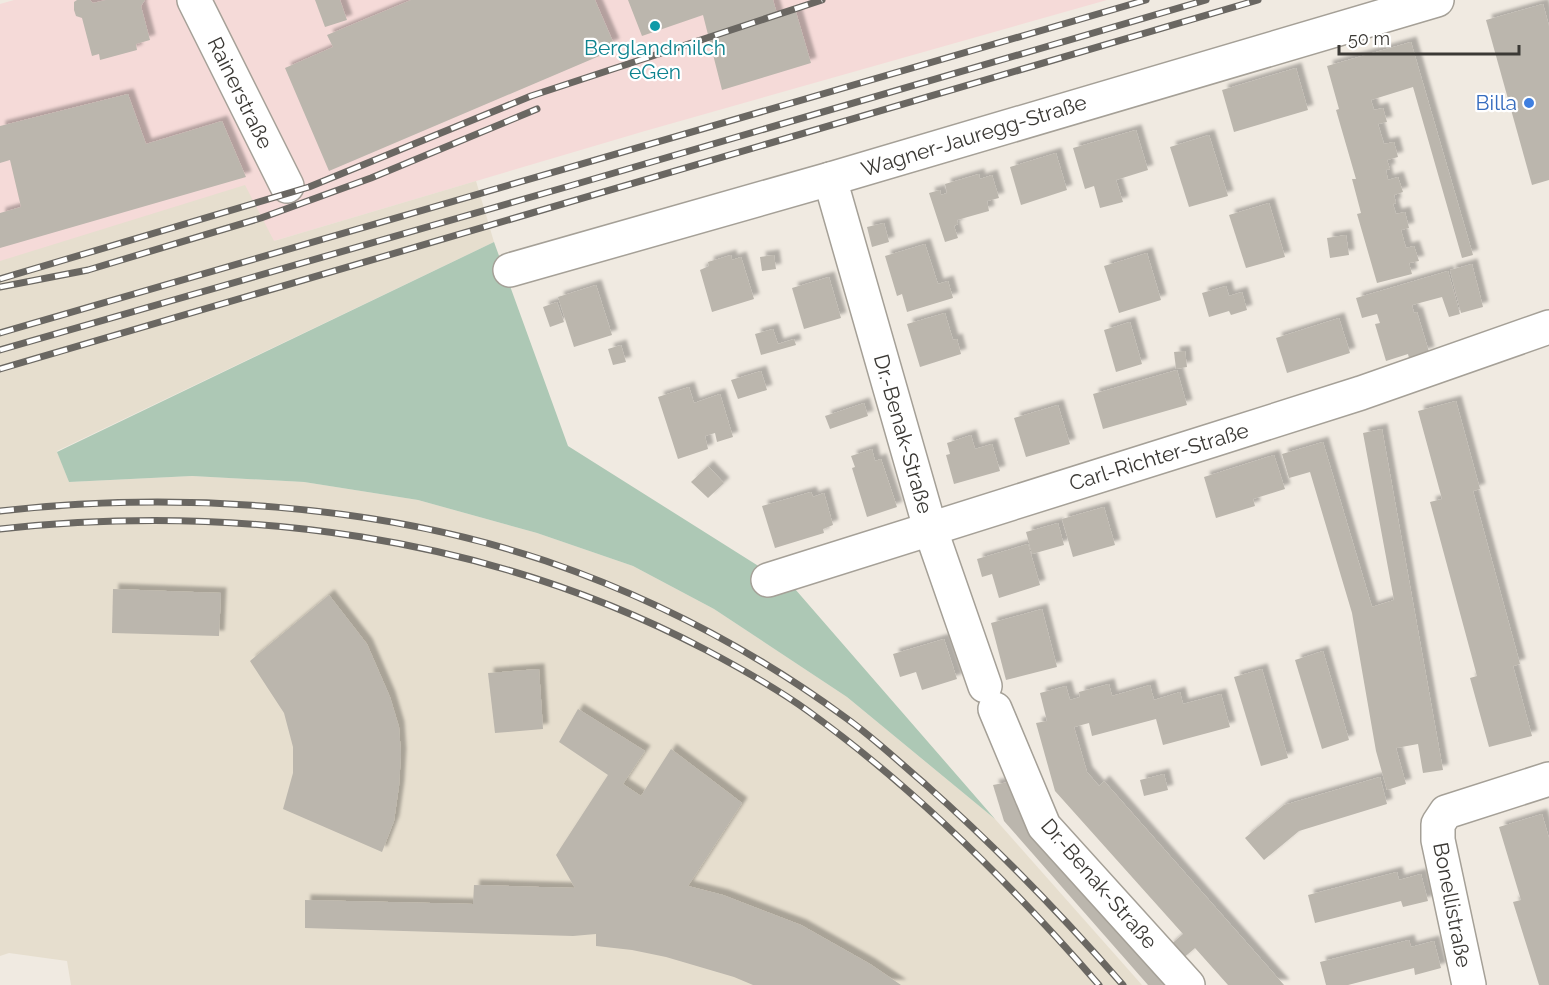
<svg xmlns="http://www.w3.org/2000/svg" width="1549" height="985" font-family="Raleway,sans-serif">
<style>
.commercial{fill:#f5dad8}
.built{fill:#e6dece}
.green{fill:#adc8b5}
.building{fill:#bbb6ad;filter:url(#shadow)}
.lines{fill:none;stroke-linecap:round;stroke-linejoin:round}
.minor-casing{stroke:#a5a097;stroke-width:36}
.minor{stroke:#fff;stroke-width:33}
.rail-casing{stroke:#6a6762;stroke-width:7}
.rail{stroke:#fff;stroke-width:4.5;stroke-dasharray:14;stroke-linecap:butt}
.culture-dot{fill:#0f9aa8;stroke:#fff;stroke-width:2}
.shop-dot{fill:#3f7fe0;stroke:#fff;stroke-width:2}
.labels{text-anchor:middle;stroke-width:4.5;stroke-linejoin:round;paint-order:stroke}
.culture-label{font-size:21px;fill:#0d838f;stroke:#fff}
.street-label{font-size:21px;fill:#3b3935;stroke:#fff}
.shop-label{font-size:21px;fill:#366cbe;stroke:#fff;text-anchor:end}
</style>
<defs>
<filter id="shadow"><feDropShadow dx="5.5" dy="-5.5" stdDeviation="1.5" flood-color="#0004"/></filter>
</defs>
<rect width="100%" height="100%" fill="#f0eae1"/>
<path class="commercial" d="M14,0h1093l-462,131 -371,110 -274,20v-257z"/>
<path class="built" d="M476,181l18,61 -437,209 12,31 123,-6 112,6 114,18 119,33 96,33 81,43 133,88 148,122 147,166h-1071l-4,-24 -58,-8 -9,3v-695l245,-76 29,56z"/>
<path class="green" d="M494,242l74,204 227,143 200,230 -148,-122 -133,-88 -81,-43 -96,-33 -119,-33 -114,-18 -112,-6 -123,6 -12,-30z"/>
<g class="building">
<path d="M77,0h13l3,3 13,-3h39l-4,6 9,34 -14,4 1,6 -37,10 -1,-6 -7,2 -10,-38 -6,-2 -2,-6v-8z"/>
<path d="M315,0h25l7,20 -22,7z"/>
<path d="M411,0h184l19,44 -13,5 3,5 -275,117 -44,-103 48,-21 -6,-12z"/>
<path d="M628,0h145l5,17 18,-5 15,51 -89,27 -19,-75 -61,21z"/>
<path d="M1543,4l6,22v154l-17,5 -46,-165z"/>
<path d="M1411,42l62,213 -11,3 -49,-171 -42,13 3,10 9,-2 4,14 -9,2 6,20 10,-2 4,15 -11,3 3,9 -4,1 2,10 10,-3 5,15 -9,3 2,8 -3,1 3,10 9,-2 4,16 -8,2 5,18 8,-2 5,15 -10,2 3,11 -35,9 -20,-69 4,-1 -9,-34h4l-20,-69 3,-1 -12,-43z"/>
<path d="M1296,68l12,42 -74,22 -12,-42z"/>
<path d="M128,94l18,50 76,-23 24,56 -246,71v-35l21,-6 -11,-47 -10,3v-37z"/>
<path d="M1136,130l12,40 -32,10 7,22 -23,6 -6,-22 -9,3 -12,-41z"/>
<path d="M1209,135l19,61 -39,11 -19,-60z"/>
<path d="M1056,153l11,37 -46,15 -11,-38z"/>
<path d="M979,174l1,5 12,-4 7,23 -12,3 2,10 -32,9 1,4 -4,2 4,12 -13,4 -16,-49 11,-3 1,5 6,-2 -2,-9z"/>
<path d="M1269,203l16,54 -39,11 -17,-53z"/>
<path d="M884,223l5,19 -17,5 -5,-20z"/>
<path d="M1346,235l3,20 -19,3 -3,-20z"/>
<path d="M925,244l13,40 10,-3 5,17 -46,14 -5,-18 -5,2 -12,-40z"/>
<path d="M1147,253l14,47 -42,13 -15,-47z"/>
<path d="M731,255l1,5 9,-3 13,42 -42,13 -12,-42 9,-4 -1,-4z"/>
<path d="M774,255l2,14 -14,2 -2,-14z"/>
<path d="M1472,264l11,43 -22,6 -11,-43z"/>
<path d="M1448,271l12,43 -11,3 -7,-20 -30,8 2,8 3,-1 12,40 -20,6 -1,-4 -22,7 -11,-37 5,-1 -3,-9 -15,4 -6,-20z"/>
<path d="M829,277l12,41 -37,11 -12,-41z"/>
<path d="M596,285l16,50 -38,12 -16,-50z"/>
<path d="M1226,286l3,10 13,-4 5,18 -16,5 -2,-4 -20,6 -7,-24z"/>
<path d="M557,302l7,20 -14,5 -7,-20z"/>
<path d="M945,313l8,27 4,-1 4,15 -41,13 -13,-43z"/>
<path d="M1339,318l11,35 -63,20 -11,-35z"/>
<path d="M1130,322l12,42 -26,8 -12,-42z"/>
<path d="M773,329l5,15 16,-5 2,6 -35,10 -6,-21z"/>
<path d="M621,345l5,17 -13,3 -5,-16z"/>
<path d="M1185,351l2,16 -11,2 -2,-17z"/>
<path d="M1177,370l10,35 -84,24 -10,-35z"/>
<path d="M761,371l6,19 -29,9 -7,-19z"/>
<path d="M689,387l5,16 26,-9 13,43 -16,5 -2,-9 -10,3 3,13 -30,10 -20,-62z"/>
<path d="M1456,401l24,88 -7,2 47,173 -7,2 19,70 -43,11 -19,-69 7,-2 -47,-174 12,-3 -24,-88z"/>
<path d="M864,403l4,13 -38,13 -5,-13z"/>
<path d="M1058,405l12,39 -44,13 -12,-39z"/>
<path d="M1382,429l61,341 -20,3 -5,-29 -22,4 10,36 -19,6 -11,-39 -24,-138 -42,-141 -21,6 -7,-24 41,-12 49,165 22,-7 -31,-167z"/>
<path d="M971,435l4,14 17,-5 8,27 -46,13 -8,-29 4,-1 -3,-11z"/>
<path d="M872,449l3,12 6,-2 16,48 -30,10 -15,-49 3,-1 -4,-11z"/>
<path d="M1274,455l11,34 -32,10 2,7 -39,12 -12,-41z"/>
<path d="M708,466l16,17 -16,15 -17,-16z"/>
<path d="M811,492l2,5 11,-4 9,32 -10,4 1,4 -49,15 -13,-42z"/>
<path d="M1104,507l11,38 -42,12 -11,-38z"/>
<path d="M1058,523l6,22 -32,9 -6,-22z"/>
<path d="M1028,544l12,41 -41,13 -7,-24 -10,3 -5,-18z"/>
<path d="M113,589l108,4 -2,43 -107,-3z"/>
<path d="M329,595l38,49 23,53 9,30 2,27 -2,32 -5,35 -12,31 -99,-43 10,-36v-26l-9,-34 -34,-52z"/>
<path d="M1042,609l15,58 -51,13 -15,-57z"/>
<path d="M944,639l13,40 -35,11 -6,-18 -16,5 -7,-23z"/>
<path d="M1323,651l26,89 -27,9 -27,-89z"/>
<path d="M539,669l4,60 -48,4 -7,-60z"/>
<path d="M1262,669l26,89 -27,8 -27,-89z"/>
<path d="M1109,684l3,12 38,-11 4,15 26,-8 3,12 38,-10 9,33 -67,18 -7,-26 -64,17 -3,-13 -15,4 13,45 12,14 5,-5 180,204h-56l-33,-37 -14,12 -13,-13 15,-13 -128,-143 -19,-68 11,-2 -7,-28 26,-7 4,14 10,-3 -1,-5z"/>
<path d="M578,709l67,42 -22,33 18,12 30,-47 71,54 -54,83 35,9 78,30 69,39 31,21h-148l-19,-8 -68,-20 -34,-7 -36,-4v-12l-23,2 -268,-8v-28l168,4 1,-19 101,3 -19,-33 52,-80 -49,-33z"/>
<path d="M1164,774l4,16 -24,6 -4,-16z"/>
<path d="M1380,777l7,27 -88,27 -35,29 -19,-22 39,-33z"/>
<path d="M1014,781l162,204h-28l-144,-164 -11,-36z"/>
<path d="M1542,814l7,24v147h-10l-26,-83 8,-2 -22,-73z"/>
<path d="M1397,872l2,8 22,-6 7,27 -25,6 -2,-6 -86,22 -7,-28z"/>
<path d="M1409,940l2,7 23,-6 7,27 -26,7 -1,-7 -66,17h-22l-6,-23z"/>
</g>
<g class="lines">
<g class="minor-casing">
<g id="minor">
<path d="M194,0l93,186"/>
<path d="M830,179l100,349 55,158"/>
<path d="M510,270l320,-91 607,-179"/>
<path d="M768,580l445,-140 148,-47 188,-66"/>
<path d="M995,709l49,117 144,159"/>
<path d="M1469,985l-31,-145v-16l8,-12 103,-33"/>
</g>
</g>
<use href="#minor" class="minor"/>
<g class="rail-casing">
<g id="rail">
<path d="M0,279l309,-92 222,-91 291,-96"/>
<path d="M0,287l88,-17 173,-52 110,-40 166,-69"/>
<path d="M0,333l1146,-333"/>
<path d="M0,350l573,-165 633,-185"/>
<path d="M0,369l1258,-369"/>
<path d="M0,511c177,-20 377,-7 546,50 107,37 209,90 300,157 28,20 53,44 79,66 70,62 136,130 198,201"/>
<path d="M0,529c241,-26 489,7 706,121 34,18 70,38 102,61 108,78 204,174 291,274"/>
</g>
</g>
<use href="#rail" class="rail"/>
</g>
<circle class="culture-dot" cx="655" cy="26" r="6"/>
<circle class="shop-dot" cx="1529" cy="103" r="6"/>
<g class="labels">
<g class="culture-label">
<text x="655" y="55">Berglandmilch<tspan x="655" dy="24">eGen</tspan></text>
</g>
<g class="street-label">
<text transform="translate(240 93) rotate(64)" y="7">Rainerstraße</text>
<text transform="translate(974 136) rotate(-17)" y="7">Wagner-Jauregg-Straße</text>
<text transform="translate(903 434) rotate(74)" y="7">Dr.-Benak-Straße</text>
<text transform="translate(1159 457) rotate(-17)" y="7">Carl-Richter-Straße</text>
<text transform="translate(1099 884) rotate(49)" y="7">Dr.-Benak-Straße</text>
<text transform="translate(1452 905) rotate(79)" y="7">Bonellistraße</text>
</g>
<g class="shop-label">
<text x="1517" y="110">Billa</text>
</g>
</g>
<path d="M1339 45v9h180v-9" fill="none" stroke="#3b3935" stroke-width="3"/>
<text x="1348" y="45" font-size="18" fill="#3b3935" stroke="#ffffff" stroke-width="4.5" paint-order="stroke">50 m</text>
</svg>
